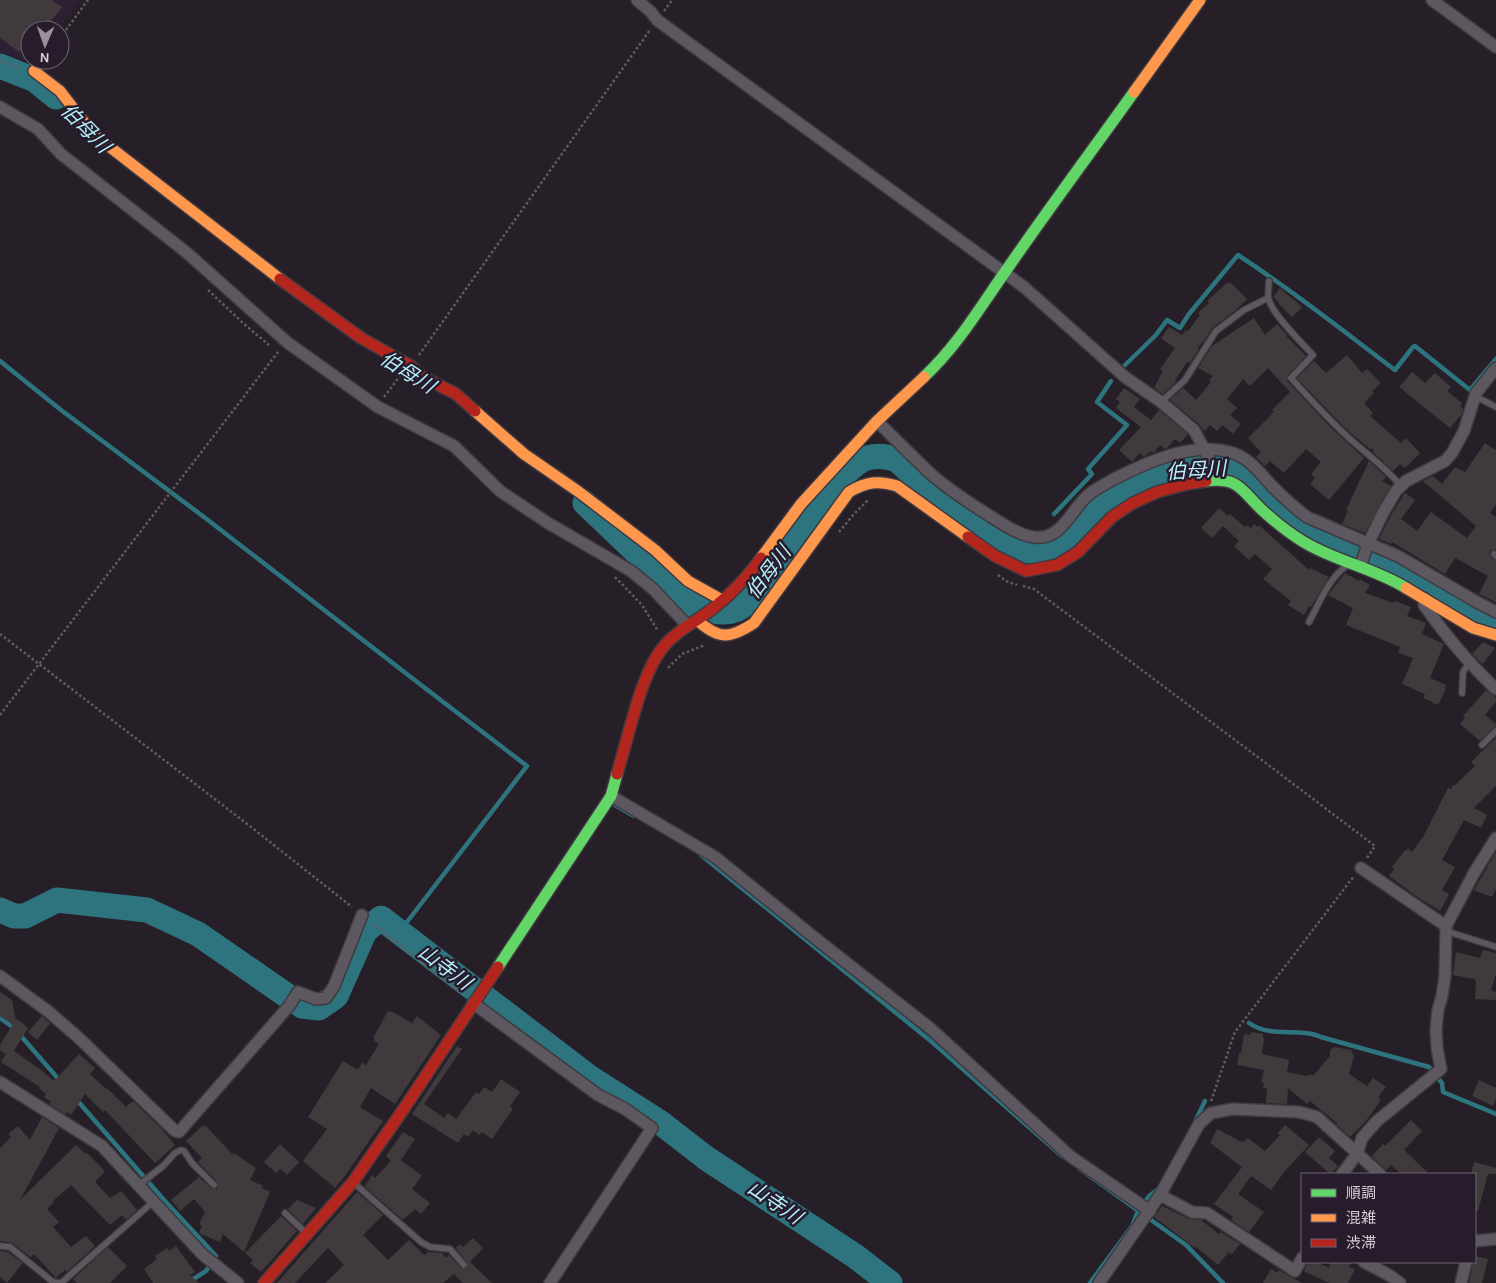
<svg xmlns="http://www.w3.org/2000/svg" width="1496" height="1283" font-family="Karla,'Noto Sans JP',sans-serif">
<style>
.built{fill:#2e2034}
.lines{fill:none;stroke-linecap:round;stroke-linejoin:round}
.stream{stroke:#2d747f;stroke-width:4.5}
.river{stroke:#2d747f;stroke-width:25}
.building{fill:#403a3c}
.lane-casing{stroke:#3f3940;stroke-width:8}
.street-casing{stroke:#3f3940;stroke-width:14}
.fast-casing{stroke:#3f3940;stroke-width:14}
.slow-casing{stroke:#3f3940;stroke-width:14}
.jam-casing{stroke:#3f3940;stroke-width:14}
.path{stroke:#615c62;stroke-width:2.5;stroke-dasharray:2.5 2.5;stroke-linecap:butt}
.lane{stroke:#5d5860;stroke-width:5.5}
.street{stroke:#5d5860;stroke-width:11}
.fast{stroke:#63d668;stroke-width:11}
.slow{stroke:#ff974d;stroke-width:11}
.jam{stroke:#b3261e;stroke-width:11}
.labels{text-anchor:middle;stroke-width:5;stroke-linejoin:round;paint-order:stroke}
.water-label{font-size:20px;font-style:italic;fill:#b1eff9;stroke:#271b2c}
</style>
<rect width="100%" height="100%" fill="#261f28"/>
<path class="built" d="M0,0h80l-22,30h-28v30h4l-1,1 -26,-4 -7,-3z"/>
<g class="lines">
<g class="stream">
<path d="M0,361l61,49 143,107 217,168 106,81 -120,156"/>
<path d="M1125,365l31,-30 11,-15 13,8 9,-14 49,-59c54,35 105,76 157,115l18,-23 2,-1 55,44 26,-31"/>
<path d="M1054,514l38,-40 -4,-5 39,-44 -30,-23 14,-21"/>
<path d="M615,805l19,11"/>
<path d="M701,855l231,187 130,114"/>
<path d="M0,1018l14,10 47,54"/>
<path d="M1249,1023c17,12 37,8 56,10 5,0 11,2 16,4l108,30 13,16 1,9 53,22"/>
<path d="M76,1099l88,101 52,56 -10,15 -19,12"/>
<path d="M1194,1124l11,-23"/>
<path d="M1080,1169l106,76 37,38"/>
<path d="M1090,1283l42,-57 6,-15 11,-15 8,-6"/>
</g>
<g class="river">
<path d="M0,66l35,14 21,17"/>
<path d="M585,503l109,104c12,3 26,7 38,4 19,-4 32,-33 42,-48 17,-25 67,-96 93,-105 11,-3 20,-2 30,2l51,46 38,25 37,19 19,3 13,-2 12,-6 46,-49 16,-11 27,-12 62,-9 19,3 10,6 32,36 22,19 33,16 51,19 111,61"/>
<path d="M0,910l14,6h11l32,-16 90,10 51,24 104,72 17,2 17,-12 29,-65 16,-13 208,159 72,46 45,35 149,98 35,27"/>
</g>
</g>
<g class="building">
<path d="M0,0h52l10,7 -13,17 -7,-5 -8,11h-4v10l-11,12 -19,-14z"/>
<path d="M1228,282l1,2 1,-2 17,17 -12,12 -23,17 -8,13 -6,6 1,2 -9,14 -3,-1 -12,18 1,2 -13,12 -9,-6 9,-17 -3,-2 15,-21 -14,-10 8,-11 13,8 4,-5 2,1 12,-16 -2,-2 11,-10 -2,-2z"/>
<path d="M1280,288l22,19 -10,10 -14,-14 1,-1 -6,-5z"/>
<path d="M1254,318l11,17 12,-11 10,11 -1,1 20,20 -18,19 -1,6 44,47 33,30 -35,42 -19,-16 5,-6 -4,-4 10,-12 -15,-13 -22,24 -14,-12 -5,5 -9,-9 5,-5 -13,-14 26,-26 -2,-2 18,-18 -22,-24 -18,18 -7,-7 -16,20 10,9 -7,7 11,9 -8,10 -11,-9 -5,6 -7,-6 -5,6 -1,-2 -1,1 -4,-6 -29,-24 13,-12 13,12 15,-18 -2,-2 4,-4 -15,-8 14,-22z"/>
<path d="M1347,355l15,18 5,-4 14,14 -9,8 2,2 -10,10 9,10 -3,3 31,27 5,-5 14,15 -15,15 -5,-4 -7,7 -20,-19 1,-2 -2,-2 -1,2 -26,-22 -48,-50 17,-17 12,12z"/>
<path d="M1412,372l13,11 10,-10 16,14 -4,4 15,12 -2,3 3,2 -1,6 -12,14 -51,-41z"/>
<path d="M1124,388l16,11 -6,8 17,13 8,-10 29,24 -8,9 -5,-4 -8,9 -2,1 -5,-4 -6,8 -3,-2 -7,6 -4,-4 -8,9 -13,-12 22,-23 -25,-19 4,-6 -4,-3z"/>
<path d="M1485,443l11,7v55l-6,8 6,4v33h-4l-3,3 2,4 5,4v41l-17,-8 9,-18 -33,-18 -10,16 -53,-32 -1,2 -12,-5 11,-22 15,-24 10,7 -14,19 16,12 14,-19 36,26 9,-12 -53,-45 10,-5 9,8 13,-17 10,5z"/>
<path d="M1369,461l17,16 -4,4 9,5 -26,47 -23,-9 6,-13 -2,-1z"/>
<path d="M1219,508l9,8 2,-2 15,13 2,-2 4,3 3,-4 4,3 1,-2 50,45 1,-2 19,9 -18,30 -2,-1 -5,9 -16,-10 3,-4 -28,-22 9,-10 -17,-15 -6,6 -15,-14 5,-5 -16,-15 -11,12 -11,-10z"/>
<path d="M1345,573l14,8 1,-2 10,6 -5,8 29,10 1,-2 16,6 -4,9 19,7 -4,11 22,10 -14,34 16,7 -1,3 1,1 -8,16 -15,-7 2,-4 -23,-10 11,-26 -15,-5 2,-6 -54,-22 7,-17 -25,-13z"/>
<path d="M1483,642l12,6 -12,16 -3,-2 -8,-8z"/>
<path d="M1486,690l10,8v4l-11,13 11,9v2l-16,15 -20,-17 5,-7 -2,-1z"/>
<path d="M1496,738v48l-22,22 13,7 -6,13 -17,-8 -22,40 13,7 -13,23 7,4 -9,17 -24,-15 -27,-20 5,-7 -2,-2 13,-17 1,1 2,-3 4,4 11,-15 25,-49 3,1 2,-4 1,1 21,-20 -4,-4z"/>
<path d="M1496,852v37l-4,8 -18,-7z"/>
<path d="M1483,950l13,3v21l-5,16 5,2v8l-21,-1 1,-18 -2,-2 -21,-4 3,-23 24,6z"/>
<path d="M0,992l12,8 4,21 1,-2 11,9 -14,23 27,19 13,11 25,-27 16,14 -5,6 16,15 1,-1 19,19 7,-6 29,28 13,16 -20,18 -50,-53 -2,2 -18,-18 -14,21 -4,-3 -1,3 -17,-11 2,-2 -7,-5 2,-3 -7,-6 1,-1 -39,-25 5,-8 -6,-4v-5l13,-21 -13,-8z"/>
<path d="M388,1011l2,1 1,-1 21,12 5,-7 24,19 -46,69 -24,-16 -11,19 23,14 -38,55 -10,12 -32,-27 24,-32 -19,-12 35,-56 15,9 4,-7 4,2 13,-21 -5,-3 1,-1 -2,-2z"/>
<path d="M42,1016l8,7 -13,17 -9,-8z"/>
<path d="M1251,1032l12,2v4h1l-2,16 27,6 -2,12 21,4 2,-2 3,2 17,-20v-6l4,-3 17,3 3,6 -5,18 18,12 6,-8 13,9 -8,10 3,3 -15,21 -16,16 -14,-13 1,-1 -27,-22 -3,3 -19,-16 -1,16 -21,-1 1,-15h-4l1,-5 -3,-1 3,-12 -27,-5 2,-12h2l3,-19 6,1z"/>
<path d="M457,1046l5,3 -38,55 20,14 4,-5 8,6 20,-27 3,2 5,-7 8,5 9,-13 19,13 -10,14 3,3 -21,30 -10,-7 -3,3 -6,-5 -5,7 -4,-3 -6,9 -46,-29z"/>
<path d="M1479,1080l17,8v11l-3,7 -21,-10z"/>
<path d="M42,1117l17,11 -39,72 56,-55 10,9 1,-1 18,18 -10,11 15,16 11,-7 16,19 -11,10 -4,-5 -12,10 -39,-40 -18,16 1,1 -7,7 12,13 -6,5 18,20 15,-11 9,10 -28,26 -2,-2 -9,8 -22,-24 -3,3 -2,-1 -17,-13 -12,-2v-93l11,-11 -3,-3 10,-8 12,14z"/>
<path d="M1411,1120l11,11 -18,19 25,24h-28l-10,-9 -5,5 -14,-14 11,-12 2,2z"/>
<path d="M203,1125l2,2 1,-1 27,29 1,-2 22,15 -6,12 13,6 -1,2 8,4 -26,60 -21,-18 -3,8 -21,-9 3,-7 -3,-2 6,-12 -11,-13 -14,12 -9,-11 28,-23 13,12h4l2,-2 -1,-5 -19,-20 4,-4 -16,-17z"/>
<path d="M1285,1125l24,20 -24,26 -14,19 -20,-14 -13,18 26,18 -15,20 -18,-12 2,-3 -19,-13 28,-37 -32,-24 7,-14 25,13 6,-4 17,13 15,-16 -3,-1z"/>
<path d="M403,1132l12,7 -14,21 21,16 -10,13 18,14 -9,11 -6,-5 -12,11 -40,-35 2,1 7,-11 3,3 16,-17 -5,-5z"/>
<path d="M1318,1138h2l15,13 -6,7 9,8 -6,8h-2l-25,-22z"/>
<path d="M280,1144l19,18 -12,13 -7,-6 -4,4 -12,-11z"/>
<path d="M1474,1162l22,6v6h-8l-10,37h-3v-37h-4z"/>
<path d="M357,1192l26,23 -20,20 25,25 21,-20 15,15 4,-3 14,1 4,5 3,-3 12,13 4,1 3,-2v-3l-12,-16 4,-4 3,3 10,-9 10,10 -13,14 22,21h-29l-9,-9 -11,9h-118l19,-18 -16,-17 -33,35h-18z"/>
<path d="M297,1200l19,8 -13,16 -15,-15z"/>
<path d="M1162,1206l27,13 12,1 18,14 2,-2 19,12 -8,10 -3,-2 -11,13 -22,-18 -1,1 -41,-31z"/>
<path d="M281,1216l16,15 -36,41 -11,-9 3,-3 -8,-7z"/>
<path d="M176,1246l19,26 -5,3 9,8h-46l-9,-14 13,-10 -2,-3 12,-8 2,3z"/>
<path d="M108,1247l19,19 -17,17h-33l-4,-4z"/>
<path d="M0,1251l8,1 15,11 -16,20 -7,-6z"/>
<path d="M1475,1256l13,3 -6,24h-13l4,-21h2z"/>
<path d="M1308,1262h9l12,6 2,-6h21l-3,5 6,2 -7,14h-19l-25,-12z"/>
<path d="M1271,1269l7,4 1,-3 23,13h-39z"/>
</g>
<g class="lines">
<g class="lane-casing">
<g id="lane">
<path d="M1269,281c0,6 -2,14 0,19 4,15 33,43 44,55l-22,23c19,21 38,42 59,61 18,16 36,29 51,47"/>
<path d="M1475,396l21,11"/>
<path d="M1161,402l24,-22 31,-49 28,-21 24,-12"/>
<path d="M1494,554l2,2"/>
<path d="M1309,622c11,-20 20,-45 39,-57"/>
<path d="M1462,693l1,-21 6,-9"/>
<path d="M1482,745l14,-14"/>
<path d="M1446,931l50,16"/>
<path d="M355,1184l66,58 9,5 20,2 14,16"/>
<path d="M139,1185l24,-19 12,-13 6,-3 3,1 8,12 22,22"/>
<path d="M285,1213l21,20"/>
<path d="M0,1246l10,1 43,35 8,1 93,-82"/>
</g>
</g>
<g class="street-casing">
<g id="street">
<path d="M637,0l14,12 6,8 367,267 101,90 36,25 33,28 15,28 6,22"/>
<path d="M1432,0l64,47"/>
<path d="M0,107l38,22 23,25 125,98 102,91 90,64 76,39 46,45 48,32 83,48 22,18 34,36"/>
<path d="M877,421c18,18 36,36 54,53 18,16 39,29 59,42 13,8 29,19 44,21 27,4 37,-27 54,-42 7,-6 17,-11 26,-16 33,-17 77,-37 116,-27 19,5 30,21 43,35 11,11 22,21 34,30l91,39 77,45 21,11"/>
<path d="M1360,567l8,-23 15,-31 13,-22 10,-10 39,-20 7,-8 12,-22 12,-38 20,-25"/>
<path d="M1424,598v7c22,31 44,58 72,84"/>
<path d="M611,796l104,61 105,85 110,86 140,128 80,55"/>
<path d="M1361,868l85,58"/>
<path d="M0,976l49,36 31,27 95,92 4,1 110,-126 9,-14 18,7 10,-1 8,-12 28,-71"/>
<path d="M473,1003l125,92 27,14 27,19 -102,155"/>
<path d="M0,1082l102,64 100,108 36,29"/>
<path d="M1342,1174l15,-20 5,-16 15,-17 64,-52 -4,-21 -1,-19 2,-19 4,-14 3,-20 1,-50 28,-53 22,-35"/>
<path d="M1160,1195l32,17 15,1 88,58 7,-13"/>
<path d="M1475,1241l21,-2"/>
<path d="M1364,1262l25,13 11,8"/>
<path d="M1099,1283l61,-88 39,-71 12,-11 22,-4 66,3 18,5 63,57"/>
<path d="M1461,1283l5,-21"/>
</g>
</g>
<g class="fast-casing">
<g id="fast">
<path d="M924,377c34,-32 55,-68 81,-105 42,-61 86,-120 129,-180"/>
<path d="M1206,481c33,-4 35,9 56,29 12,11 27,23 40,31 32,20 72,27 104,47"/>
<path d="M498,967l113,-171 6,-22"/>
</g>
</g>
<g class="slow-casing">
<g id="slow">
<path d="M34,71l26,20 30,39 7,7 183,142"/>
<path d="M1134,92l66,-92"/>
<path d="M475,411l49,43 55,38 76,58 33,31 34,19"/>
<path d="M761,558l40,-54 76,-83 47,-44"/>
<path d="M1406,588l67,40 23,7"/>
<path d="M697,620c22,20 33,19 57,3l95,-131c17,-10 29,-12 48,-6l71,51"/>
</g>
</g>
<g class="jam-casing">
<g id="jam">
<path d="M280,279l81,59 50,28 10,10 35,18 19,17"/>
<path d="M968,537l27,19 31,15 31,-6 21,-13 34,-35 21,-14 24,-11 30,-8 19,-3"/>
<path d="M617,774c11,-35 24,-103 48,-129 9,-11 21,-18 33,-26 26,-17 45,-36 63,-61"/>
<path d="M264,1283l89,-101 50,-72 95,-143"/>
</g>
</g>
<g class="path">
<path d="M664,11l8,-11"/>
<path d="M60,38l28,-38"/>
<path d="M0,61l20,7"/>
<path d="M208,290l36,34 25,21"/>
<path d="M419,355l231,-325"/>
<path d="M384,397l16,-21"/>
<path d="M839,532l15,-18 15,-15"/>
<path d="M998,575l8,6 11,4"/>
<path d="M615,577l27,28 16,26"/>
<path d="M1023,586l11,3 241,181 100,76 -8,12"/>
<path d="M0,634l246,189 106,84"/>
<path d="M668,668l14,-14 23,-9"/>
<path d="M0,715l278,-363"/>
<path d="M372,923l90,71"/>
<path d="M1211,1101l24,-69 119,-156"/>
</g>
<use href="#lane" class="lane"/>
<use href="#street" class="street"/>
<use href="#fast" class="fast"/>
<use href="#slow" class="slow"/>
<use href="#jam" class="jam"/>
</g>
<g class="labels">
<g class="water-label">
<text transform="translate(86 128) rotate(45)" y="7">伯母川</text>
<text transform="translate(408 372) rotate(32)" y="7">伯母川</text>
<text transform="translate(1196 470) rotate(-4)" y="7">伯母川</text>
<text transform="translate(768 572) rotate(-53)" y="7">伯母川</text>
<text transform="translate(445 967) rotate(37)" y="7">山寺川</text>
<text transform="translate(775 1202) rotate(34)" y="7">山寺川</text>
</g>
</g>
<rect x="1301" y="1173" width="175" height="90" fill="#271b2c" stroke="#6d6371"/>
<rect x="1311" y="1189" width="25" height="8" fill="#63d668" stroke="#6d6371"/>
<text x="1346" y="1198" font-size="15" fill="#d5ced9">順調</text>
<rect x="1311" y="1214" width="25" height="8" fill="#ff974d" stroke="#6d6371"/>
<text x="1346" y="1223" font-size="15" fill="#d5ced9">混雑</text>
<rect x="1311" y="1239" width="25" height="8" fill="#b3261e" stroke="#6d6371"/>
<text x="1346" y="1248" font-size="15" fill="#d5ced9">渋滞</text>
<g transform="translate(45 45) rotate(182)"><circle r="24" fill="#271b2c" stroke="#6d6371"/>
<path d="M0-4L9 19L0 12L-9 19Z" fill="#98919b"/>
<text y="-8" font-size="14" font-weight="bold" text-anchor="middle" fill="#d5ced9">N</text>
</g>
</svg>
